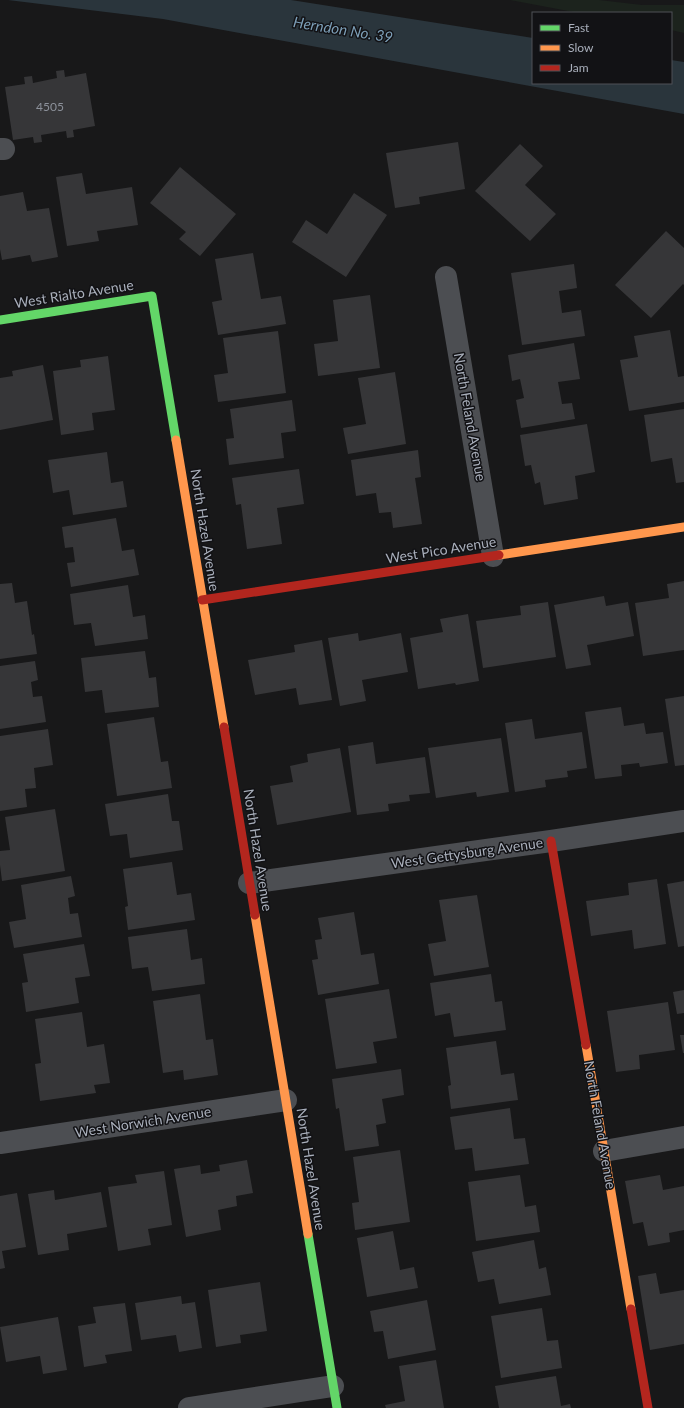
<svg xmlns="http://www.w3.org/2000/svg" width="684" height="1408" font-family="Lato,sans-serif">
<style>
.green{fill:#1c231d}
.water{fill:#2a353c}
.building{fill:#363638}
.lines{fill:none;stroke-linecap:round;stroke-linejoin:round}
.street{stroke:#4c4e52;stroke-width:22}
.fast{stroke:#63d668;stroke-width:9}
.slow{stroke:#ff974d;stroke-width:9}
.jam{stroke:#b3261e;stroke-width:9}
.labels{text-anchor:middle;stroke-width:3;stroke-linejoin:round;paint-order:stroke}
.number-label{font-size:12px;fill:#8c919a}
.street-label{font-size:14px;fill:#a9afbb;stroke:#121215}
.water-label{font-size:15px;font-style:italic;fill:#7d9fb8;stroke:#121215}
</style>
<rect width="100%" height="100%" fill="#181819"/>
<path class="green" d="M510,0h89l43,5h42v28l-13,-3v-17h-92z"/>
<path class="water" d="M8,0h283l242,38v45h138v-23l13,2v52l-521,-95z"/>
<g class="building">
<path d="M64,70l1,7 21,-4 9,53 -22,4 1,7 -7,1 -1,-7 -25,4 1,7 -8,1 -1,-6 -20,3 -8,-53 20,-3 -1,-7 8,-1 1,7 24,-5 -1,-7z"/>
<path d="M458,142l7,47 -46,8 1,7 -25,4 -9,-55z"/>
<path d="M520,144l23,22 -18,19 31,29 -26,27 -55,-50z"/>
<path d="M180,167l56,47 -36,42 -21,-17 7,-7 -36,-29z"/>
<path d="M82,173l4,21 46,-7 6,38 -41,6 2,10 -32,5 -11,-69z"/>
<path d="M23,192l4,19 22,-3 9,49 -26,5 -2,-7 -28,5 -2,-11v-53z"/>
<path d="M354,193l33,22 -41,62 -54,-35 14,-22 21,14z"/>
<path d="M666,231l18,17v37l-1,-1 -32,34 -36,-33z"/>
<path d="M253,253l8,46 20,-3 5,28 -68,11 -6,-33 10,-2 -7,-41z"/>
<path d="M574,264l3,24 -18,3 3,22 19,-3 4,26 -63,9 -11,-72z"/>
<path d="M370,295l10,73 -62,8 -4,-32 24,-3 -5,-41z"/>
<path d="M670,330l8,47 6,-1v26l-55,9 -9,-51 18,-3 -4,-21z"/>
<path d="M278,331l8,62 -68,9 -4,-27 14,-2 -5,-35z"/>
<path d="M574,343l6,36 -22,3 4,22 10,-1 3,16 -54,9 -5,-28 8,-2 -4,-19 -8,2 -4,-26z"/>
<path d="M108,356l7,54 -23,3 2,17 -33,5 -8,-64 28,-4 -1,-7z"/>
<path d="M43,365l10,55 -53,10v-52l13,-2 -1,-5z"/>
<path d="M395,372l11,72 -58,10 -5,-26 23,-4 -8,-46z"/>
<path d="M292,400l4,31 -15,2 3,25 -55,7 -3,-26 8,-1 -4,-29z"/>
<path d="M684,409v73l-8,1 -4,-25 -21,4 -7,-47z"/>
<path d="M587,424l8,48 -20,4 3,23 -34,6 -4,-23 -5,2 -4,-19 -6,1 -5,-31z"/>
<path d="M418,450l3,27 -6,1 7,46 -29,4 -2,-16 -12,1 -3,-20 -20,3 -5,-36z"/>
<path d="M107,452l4,31 12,-2 4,26 -54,8 -4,-25 -16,3 -5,-33z"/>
<path d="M299,469l5,35 -27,4 5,36 -35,5 -6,-45 -5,1 -4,-27z"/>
<path d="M116,518l6,33 12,-2 5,26 -68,12 -4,-24 8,-1 -2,-15 -8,1 -3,-21z"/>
<path d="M684,581v69l-41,6 -8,-53 34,-5 -2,-14z"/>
<path d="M12,583l3,20 12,-2 5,34 2,-1 3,20 -37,5v-75z"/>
<path d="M128,585l5,32 12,-2 3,24 -53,7 -4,-23 -17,2 -4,-31z"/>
<path d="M604,596l2,10 22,-4 6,34 -47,9 4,20 -25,4 -12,-64z"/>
<path d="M548,602l8,55 -73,11 -7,-47 45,-6 -1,-9z"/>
<path d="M468,614l11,67 -23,4 -1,-2 -37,6 -8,-51 33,-6 -3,-13z"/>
<path d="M358,633l1,8 42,-8 7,39 -46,8 4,21 -26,5 -12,-68z"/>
<path d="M322,640l10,60 -33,5 -3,-17 -41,7 -7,-35 47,-8 -1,-7z"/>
<path d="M145,651l4,27 7,-1 3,30 -54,6 -3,-23 -17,2 -4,-34z"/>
<path d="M35,661l3,19 -7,2 2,15 9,-1 4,26 -46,7v-63z"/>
<path d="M684,696v69l-9,1 -10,-67z"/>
<path d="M621,707l3,19 20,-3 2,11 17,-2 5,31 -28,4 -1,-4 -18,2 1,11 -27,3 -10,-67z"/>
<path d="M154,717l7,45 7,-1 4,27 -55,8 -10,-72z"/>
<path d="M532,719l3,20 47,-7 5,36 -20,3 1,6 -23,3 1,7 -31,5 -10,-69z"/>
<path d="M48,729l5,36 -19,3 2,20 -11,1 2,18 -27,4v-75z"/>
<path d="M501,738l8,54 -32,5 -1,-5 -40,6 -8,-50z"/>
<path d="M373,742l3,22 49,-7 5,36 -21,2 1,6 -22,3 1,7 -32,4 -9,-69z"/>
<path d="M340,748l11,64 -74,13 -7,-39 23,-4 -3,-16 18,-4 -1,-8z"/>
<path d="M168,794l4,27h7l4,29 -53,8 -3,-24 -17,2 -5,-32z"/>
<path d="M55,809l10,62 -63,10 -2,-16v-14l10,-1 -5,-33z"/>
<path d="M172,862l5,33 14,-2 4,27 -67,10 -3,-23 3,-1 -5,-37z"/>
<path d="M71,876l4,20 -7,2 2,16 8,-1 4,24 -68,11 -5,-26 17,-3 -5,-34z"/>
<path d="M657,879l9,65 -32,5 -2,-19 -41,6 -5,-35 43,-6 -1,-12z"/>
<path d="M684,881v65l-6,1 -11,-63z"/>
<path d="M477,895l12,72 -55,9 -6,-32 18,-3 -7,-41z"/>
<path d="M354,912l7,43 13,-2 5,31 -61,11 -6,-35 6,-1 -3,-19 7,-1 -4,-21z"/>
<path d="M187,929l4,31 11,-2 3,26 -53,7 -4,-24 -16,2 -4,-32z"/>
<path d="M84,944l6,32 -15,2 4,25 -53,9 -4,-29 6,-1 -5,-28z"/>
<path d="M491,974l4,28 7,-1 4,29 -52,7 -4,-24 -15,3 -5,-33z"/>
<path d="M389,989l8,49 -24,4 4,21 -41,6 -11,-70z"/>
<path d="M684,990v23l-7,1 -4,-22z"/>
<path d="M200,994l6,46 7,-1 5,36 -34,5 -1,-10 -20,3 -10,-72z"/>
<path d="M668,1002l7,48 -36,5 1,14 -24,3 -9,-61z"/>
<path d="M82,1012l5,35 17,-3 6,39 -16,2 2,8 -56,8 -5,-37 6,-1 -6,-44z"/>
<path d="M680,1035h4v18h-1z"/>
<path d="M496,1041l5,34 13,-2 4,27 -67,9 -3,-23 3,-1 -5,-37z"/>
<path d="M401,1069l3,26 -22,4 4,24 -10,2 3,21 -34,5 -6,-43 -3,1 -4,-30z"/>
<path d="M510,1108l4,31 11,-1 4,26 -54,7 -3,-23 -17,2 -5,-33z"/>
<path d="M400,1150l10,72 -55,8 -3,-27 7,-1 -6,-45z"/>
<path d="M247,1160l6,33 -17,3 1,10 -19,4 3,20 -35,7 -12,-68 26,-4 1,9 19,-3 -1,-6z"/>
<path d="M164,1171l8,54 -24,4 3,16 -33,6 -10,-64 29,-4 -2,-8z"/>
<path d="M520,1175l5,32 11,-2 4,27 -64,9 -8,-59z"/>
<path d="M660,1175l3,15 21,-4v44l-15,3 1,9 -22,4 -5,-24 -10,2 -8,-43z"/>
<path d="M54,1190l1,10 46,-8 6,35 -40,7 2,16 -31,5 -10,-61z"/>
<path d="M17,1193l9,54 -24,4 3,17 -5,1v-73z"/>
<path d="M393,1231l7,39 14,-3 4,21 -51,9 -10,-59z"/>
<path d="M534,1240l5,29 7,-2 5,28 -52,9 -5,-25 -16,3 -6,-30z"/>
<path d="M656,1273l4,21 24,-4v54l-34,6 -12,-74z"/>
<path d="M260,1282l7,49 -27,4 1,8 -25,4 -8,-57z"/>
<path d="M181,1296l1,8 13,-2 7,46 -23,4 -3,-17 -35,5 -6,-37z"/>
<path d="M427,1300l9,50 -48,9 -5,-28 -9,1 -4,-21z"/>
<path d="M125,1303l7,48 -27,4 2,8 -23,4 -6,-41 18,-3 -3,-16z"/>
<path d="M542,1308l5,33 11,-1 4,28 -61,10 -10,-62z"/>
<path d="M58,1317l9,53 -24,4 -3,-18 -34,6 -6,-35z"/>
<path d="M436,1360l8,48h-58l-1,-3 20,-4 -6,-35z"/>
<path d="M556,1376l5,30 9,-2 1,4h-72l-4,-22z"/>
</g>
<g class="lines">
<g class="street">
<path d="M0,149h4"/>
<path d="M446,277l47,279"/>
<path d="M249,883l302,-42 133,-20"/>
<path d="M0,1143l286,-43"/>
<path d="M604,1151l80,-14"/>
<path d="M189,1408l144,-22"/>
</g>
<g class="fast">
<path d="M0,320l152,-24 24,144"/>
<path d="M308,1234l29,174"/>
</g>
<g class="slow">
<path d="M176,440l48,287"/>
<path d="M499,555l185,-28"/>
<path d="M255,915l53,319"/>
<path d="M586,1045l45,264"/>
</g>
<g class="jam">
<path d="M202,600l297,-45"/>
<path d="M224,727l31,188"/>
<path d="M551,841l35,204"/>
<path d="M631,1309l17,99"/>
</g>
</g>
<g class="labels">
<g class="number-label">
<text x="50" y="111">4505</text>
</g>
<g class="street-label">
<text transform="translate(74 294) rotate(-9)" y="5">West Rialto Avenue</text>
<text transform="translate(470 417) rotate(80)" y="5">North Feland Avenue</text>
<text transform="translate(205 530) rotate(81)" y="5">North Hazel Avenue</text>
<text transform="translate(441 550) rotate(-9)" y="5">West Pico Avenue</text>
<text transform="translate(258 850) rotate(81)" y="5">North Hazel Avenue</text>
<text transform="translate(467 853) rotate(-8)" y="5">West Gettysburg Avenue</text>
<text transform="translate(143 1122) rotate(-9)" y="5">West Norwich Avenue</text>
<text transform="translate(600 1125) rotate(80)" y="5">North Feland Avenue</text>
<text transform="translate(311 1169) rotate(81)" y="5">North Hazel Avenue</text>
</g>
<g class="water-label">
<text transform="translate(343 30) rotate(9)" y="5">Herndon No. 39</text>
</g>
</g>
<rect x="532" y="12" width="140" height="72" fill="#121215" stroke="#4e5157"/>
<rect x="540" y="25" width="20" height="6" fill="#63d668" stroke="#4e5157"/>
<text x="568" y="32" font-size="12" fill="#a9afbb">Fast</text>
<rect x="540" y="45" width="20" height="6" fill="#ff974d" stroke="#4e5157"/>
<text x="568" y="52" font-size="12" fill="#a9afbb">Slow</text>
<rect x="540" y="65" width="20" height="6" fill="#b3261e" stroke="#4e5157"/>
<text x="568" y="72" font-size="12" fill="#a9afbb">Jam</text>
</svg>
